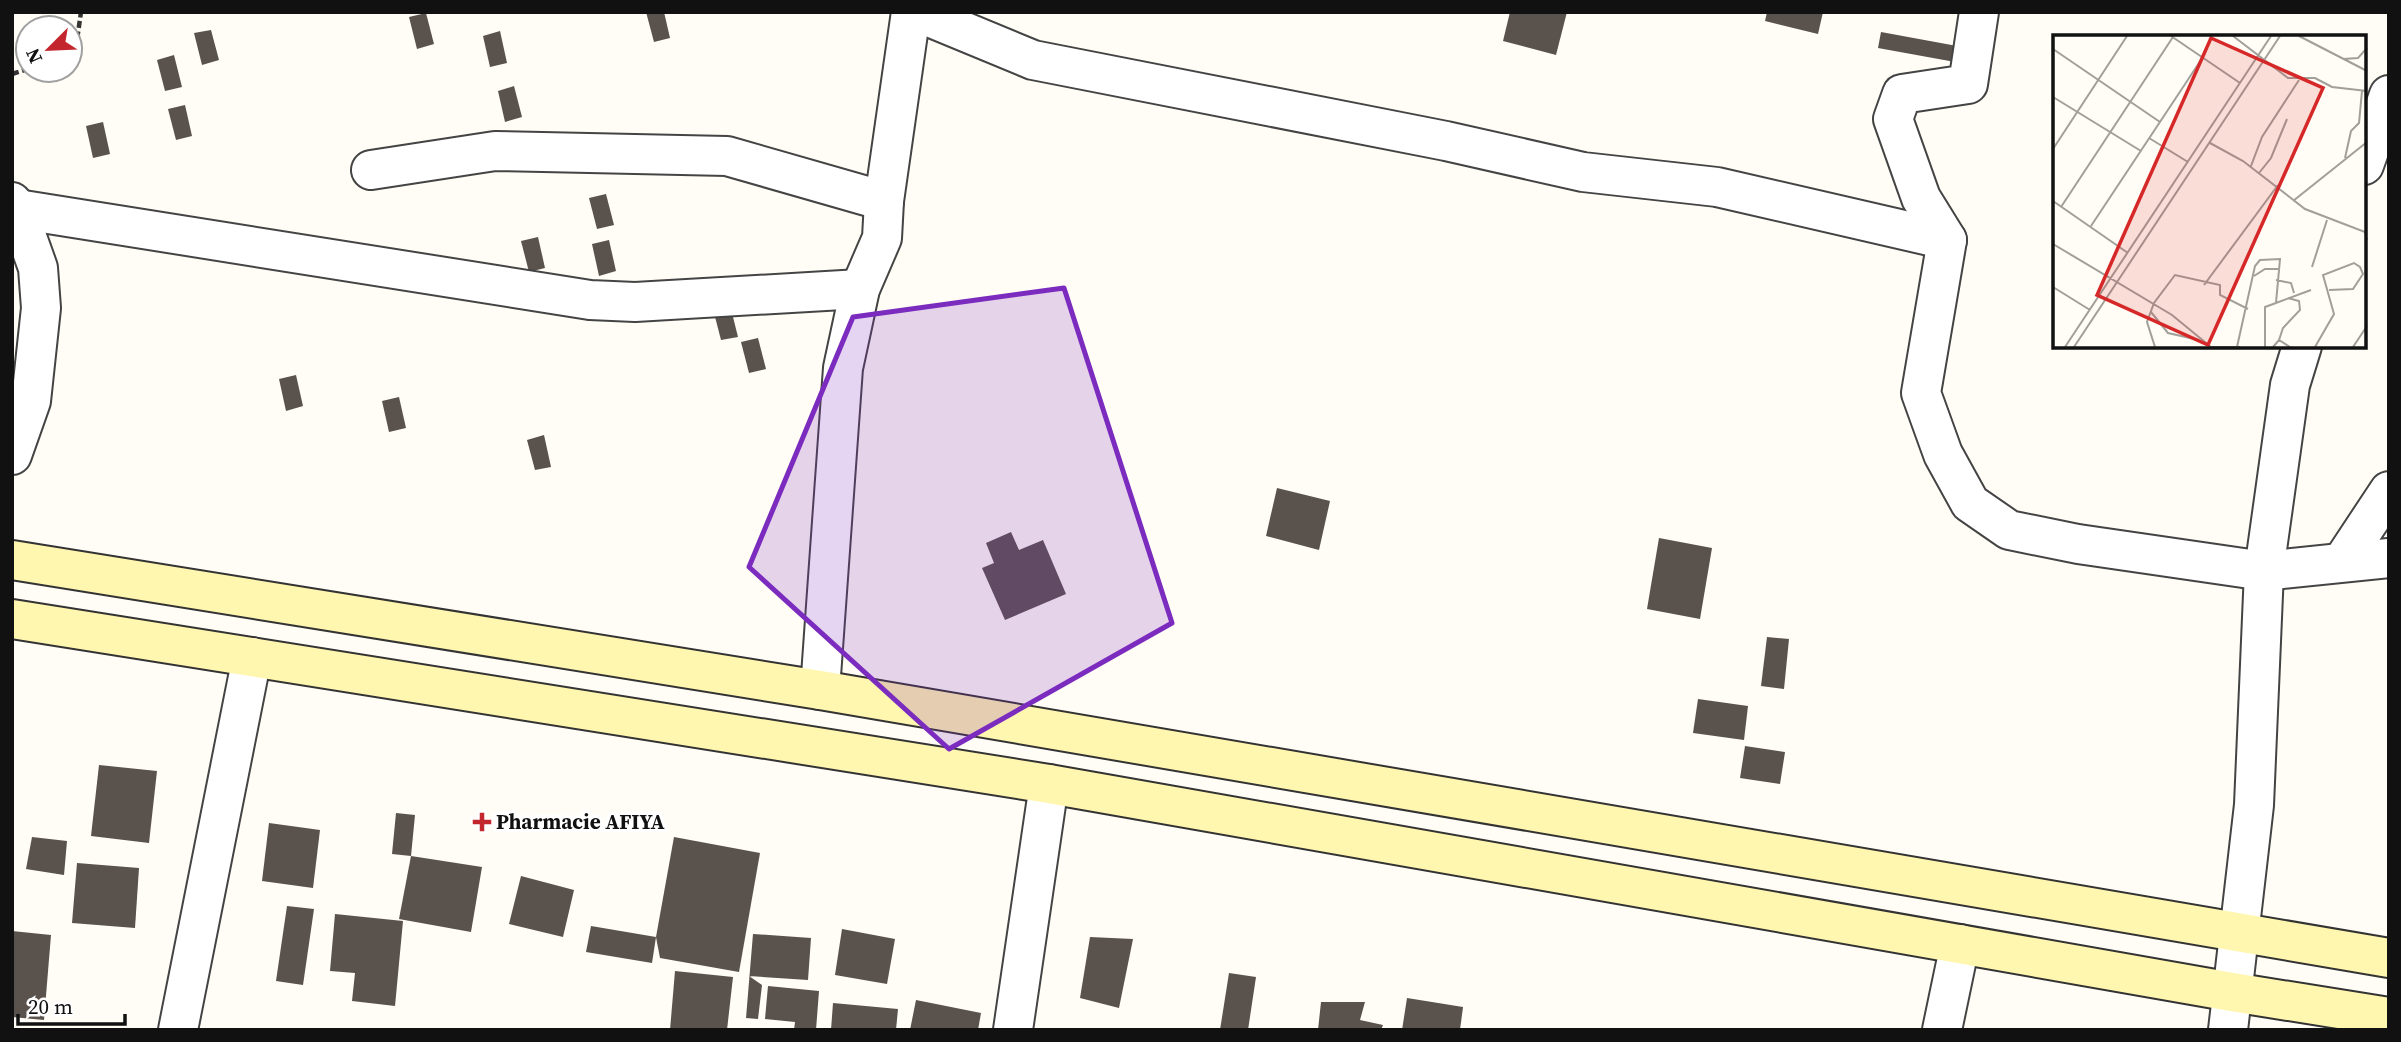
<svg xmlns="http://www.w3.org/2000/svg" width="2401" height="1042" font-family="'Source Serif 4',serif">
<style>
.building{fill:#5a524d}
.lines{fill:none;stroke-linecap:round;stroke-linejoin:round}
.street-casing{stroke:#444;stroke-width:42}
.secondary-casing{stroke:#333;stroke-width:42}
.path{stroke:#333;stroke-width:4.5;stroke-dasharray:7 3.5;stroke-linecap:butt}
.street{stroke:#fff;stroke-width:38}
.secondary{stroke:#fff6b0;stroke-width:38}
.marked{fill:#7b2cbf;fill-opacity:0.2;stroke:#7b2cbf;stroke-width:5;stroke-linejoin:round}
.poi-dot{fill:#c4262e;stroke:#fff;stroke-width:2.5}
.labels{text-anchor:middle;stroke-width:7;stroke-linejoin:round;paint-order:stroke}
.poi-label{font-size:21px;font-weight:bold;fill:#111;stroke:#fff;text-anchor:start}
.inset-road{fill:none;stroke:#a09f9a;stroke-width:2}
.view{fill:#d62828;fill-opacity:0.15;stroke:#d62828;stroke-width:3.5}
.inset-edge{fill:none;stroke:#111;stroke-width:3.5}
</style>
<rect width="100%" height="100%" fill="#fffdf5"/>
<g class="building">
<path d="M646,12h18l6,26 -16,4z"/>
<path d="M1510,12h57l-11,43 -53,-14z"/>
<path d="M1767,12h56l-5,22 -53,-13z"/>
<path d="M426,13l8,31 -17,5 -8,-32z"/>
<path d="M211,30l8,30 -17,5 -8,-32z"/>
<path d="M500,31l7,32 -17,4 -7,-31z"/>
<path d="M1881,32l76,14 -2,16 -77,-14z"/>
<path d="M174,55l8,32 -17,4 -8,-31z"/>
<path d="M514,86l8,31 -17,5 -7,-31z"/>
<path d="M185,105l7,31 -16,4 -8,-31z"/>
<path d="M103,122l7,32 -17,4 -7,-32z"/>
<path d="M606,194l8,31 -17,4 -8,-31z"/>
<path d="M538,237l7,31 -16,4 -8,-31z"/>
<path d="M609,240l7,31 -17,5 -7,-32z"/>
<path d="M730,305l8,32 -17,3 -8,-31z"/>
<path d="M758,338l8,31 -17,4 -8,-31z"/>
<path d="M296,375l7,31 -17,5 -7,-32z"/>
<path d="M399,397l7,31 -17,4 -7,-31z"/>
<path d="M544,435l7,32 -16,3 -8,-30z"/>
<path d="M1277,488l53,13 -11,49 -53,-14z"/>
<path d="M1011,532l8,18 24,-10 23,54 -61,26 -23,-52 12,-5 -8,-20z"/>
<path d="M1659,538l53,10 -12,71 -53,-10z"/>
<path d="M1767,637l22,2 -5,50 -23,-3z"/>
<path d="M1698,699l50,7 -4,34 -51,-7z"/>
<path d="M1745,746l40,6 -5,32 -40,-6z"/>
<path d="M99,765l58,6 -8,72 -58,-7z"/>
<path d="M396,813l19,2 -4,41 -19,-2z"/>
<path d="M269,823l51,7 -7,58 -51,-7z"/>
<path d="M32,837l35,4 -3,34 -38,-6z"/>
<path d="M674,837l86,16 -21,119 -79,-14 -4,-21z"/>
<path d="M411,856l71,11 -11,65 -72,-13z"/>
<path d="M77,863l62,5 -4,60 -63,-5z"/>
<path d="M521,876l53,14 -11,47 -54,-13z"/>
<path d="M287,906l27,3 -11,76 -27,-4z"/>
<path d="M335,914l68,7 -8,85 -43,-5 3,-28 -25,-2z"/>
<path d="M591,926l65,11 -4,26 -66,-11z"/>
<path d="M842,929l53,10 -8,45 -52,-9z"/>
<path d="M12,931l39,4 -7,85 -32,-3z"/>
<path d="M753,934l58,4 -3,42 -59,-4 13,9 -4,34 -12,-1z"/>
<path d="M1090,937l43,2 -14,69 -39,-10z"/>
<path d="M675,971l58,6 -6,53h-57z"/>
<path d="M1229,973l27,4 -8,53h-28z"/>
<path d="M768,986l51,5 -3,39h-22l1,-8 -30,-3z"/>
<path d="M1407,998l56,9 -3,23h-58z"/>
<path d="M916,1000l65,13 -3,17h-68z"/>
<path d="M1321,1002h44l-5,18 23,5 -2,5h-63z"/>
<path d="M833,1003l65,6 -2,21h-65z"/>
</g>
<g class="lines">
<g class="street-casing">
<g id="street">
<path d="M917,12l116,48 413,81 137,31 134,15 230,53"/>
<path d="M1979,12l-11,72 -66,10 -9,25 28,79 26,42 -26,153 22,61 27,49 39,27 69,14 186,27 125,-13"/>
<path d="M2364,165l25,-70"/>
<path d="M371,170l124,-19 232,5 157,45"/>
<path d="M12,202l5,7 21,59 3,40 -10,93 -19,54"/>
<path d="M17,209l573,91 45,2 225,-13"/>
<path d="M2342,562l47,-71"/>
<path d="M820,690l23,-322 17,-79 22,-51 2,-37 27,-189"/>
<path d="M178,1030l74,-373"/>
<path d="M1013,1030l36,-246"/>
<path d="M1942,1030l18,-86"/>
<path d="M2228,1030l26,-225 10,-234 26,-186 12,-39"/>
</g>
</g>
<g class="secondary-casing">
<g id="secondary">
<path d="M12,560l808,130 1569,268"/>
<path d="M12,619l1037,165 1183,208 157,25"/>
</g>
</g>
<g class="path">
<path d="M70,55l5,-1 6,-42"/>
<path d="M12,74l16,-5"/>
</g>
<use href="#street" class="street"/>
<use href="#secondary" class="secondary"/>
</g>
<path class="marked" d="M1064,288l108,335 -223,126 -200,-182 104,-250z"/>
<path class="poi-dot" d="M478.5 811.5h7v7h7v7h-7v7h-7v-7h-7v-7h7z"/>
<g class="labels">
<g class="poi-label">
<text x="496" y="829">Pharmacie AFIYA</text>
</g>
</g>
<g transform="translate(2053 35)">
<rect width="313" height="313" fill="#fffdf5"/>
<path class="inset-road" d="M118,1l69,47M180,1l55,42h27l17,9 35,4M246,1l68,35M0,14l107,73M290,24l15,-1 9,-10M0,62l88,54M96,103l39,24M157,108l33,18 62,48 60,23 2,8M0,114l74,-113M292,123l6,-27 8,-8 3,-32M198,131l11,-29 37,-57M206,138l12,-15 16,-39M0,166l75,52M240,166l74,-59M8,172l112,-170M38,191l112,-169M0,209l119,71 39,32M259,232l15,-47M201,241l11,-7h13M223,245l15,3 3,10M151,250l74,-100M0,252l37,23M98,277l17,21 31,7M226,305l4,-12 17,-18 -1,-9 -11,-3M12,312l206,-311M21,312l206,-311M102,312l-8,-25 7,-19 21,-28 45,10v10l28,14M157,312h30M184,312l18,-81 5,-6 20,-1 -4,44 35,-13M212,312v-40l11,-4M220,312l6,-7 11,7M262,312l19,-33 -11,-39 31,-12 6,4 3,7 -10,15 -24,1M300,312l14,-21"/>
<path class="view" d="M158,3l112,50 -115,257 -111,-50z"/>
<rect width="313" height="313" class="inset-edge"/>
</g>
<rect width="2401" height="1042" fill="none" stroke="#111111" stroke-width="28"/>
<g transform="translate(49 49) rotate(246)"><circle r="33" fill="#ffffff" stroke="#a0a0a0" stroke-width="2"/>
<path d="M0-5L12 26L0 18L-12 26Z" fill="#c4262e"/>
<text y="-10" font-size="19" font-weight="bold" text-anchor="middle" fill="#111111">N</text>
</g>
<path d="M18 1014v10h107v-10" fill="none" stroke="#111111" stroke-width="3.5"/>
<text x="28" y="1014" font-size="21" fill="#111111" stroke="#ffffff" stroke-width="5" paint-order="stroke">20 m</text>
</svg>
